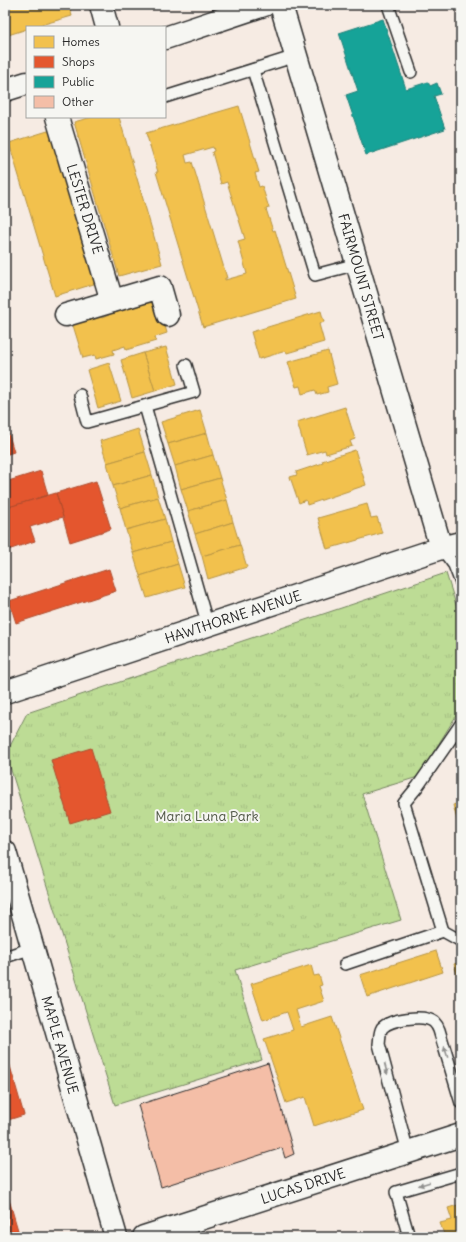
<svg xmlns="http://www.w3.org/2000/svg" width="466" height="1242" font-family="Delius,sans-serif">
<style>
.park{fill:url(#park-tufts);stroke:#748460}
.homes{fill:#f2c14e;stroke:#b69444;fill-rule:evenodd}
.shops{fill:#e4572e;stroke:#ac4a2d}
.public{fill:#17a398;stroke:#1d7f77}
.building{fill:#f4bea7;stroke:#2b2b2b}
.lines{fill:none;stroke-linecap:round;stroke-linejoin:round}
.service-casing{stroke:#2b2b2b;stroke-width:14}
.minor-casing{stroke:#2b2b2b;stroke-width:25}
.tertiary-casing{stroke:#2b2b2b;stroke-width:25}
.secondary-casing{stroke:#2b2b2b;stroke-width:25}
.service{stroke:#f6f6f2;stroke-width:11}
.minor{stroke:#f6f6f2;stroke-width:22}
.tertiary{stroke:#f6f6f2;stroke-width:22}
.secondary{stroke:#f6f6f2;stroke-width:22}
.oneway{fill:#90908e}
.labels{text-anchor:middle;stroke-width:4;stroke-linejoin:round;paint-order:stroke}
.street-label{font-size:14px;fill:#2b2b2b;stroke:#f6f6f2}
.park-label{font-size:14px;fill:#505746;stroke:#f6f6f2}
</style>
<defs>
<pattern id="park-tufts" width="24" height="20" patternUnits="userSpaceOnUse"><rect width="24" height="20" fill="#bddc95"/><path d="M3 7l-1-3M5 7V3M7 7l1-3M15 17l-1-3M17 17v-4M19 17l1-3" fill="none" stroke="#a3bd81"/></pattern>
</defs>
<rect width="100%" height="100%" fill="#f6ebe3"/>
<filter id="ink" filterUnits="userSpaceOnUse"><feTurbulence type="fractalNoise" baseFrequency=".025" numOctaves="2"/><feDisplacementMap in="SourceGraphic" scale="8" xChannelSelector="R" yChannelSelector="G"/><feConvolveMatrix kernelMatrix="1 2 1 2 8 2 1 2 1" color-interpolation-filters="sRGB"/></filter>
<g filter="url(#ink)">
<path class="park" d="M446,573l15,48v87l-43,69 -56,17 39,126 -166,50 27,90 -147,45 -109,-351 21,-41z"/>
<g class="homes">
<path d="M5,5h64l3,11 -38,11h-7v2l-22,7z"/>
<path d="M239,106l20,66 -4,1 4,14 3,-1 7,22 -3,1 7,22 2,-1 21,69 -93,28 -47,-155h2l-12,-39zM213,147l1,4 -2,1 9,32 6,-2 18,57 -7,2 9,33 -22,6v-2h2l-35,-116 -5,1 -2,-8z"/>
<path d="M92,117h27l43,147 -43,12 -45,-154z"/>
<path d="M51,130l46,153 -42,13 -46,-153z"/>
<path d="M149,299l1,4 8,-2 9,32 -12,4 1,4 -30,9 -1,-4 -12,4 1,4 -18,5 -1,-4 -12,3 -11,-36 29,-9 1,5 7,-3 -1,-3z"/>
<path d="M321,311l3,11 -5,2 5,18 -37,11 -1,-2 -27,8 -8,-27z"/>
<path d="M166,347l11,37 -22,7 -12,-38z"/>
<path d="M328,351l9,33 -10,3 1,5 -11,3 -2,-5 -13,4 -2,-8 -4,1 -8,-25z"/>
<path d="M143,353l12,38 -23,7 -11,-38z"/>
<path d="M109,363l12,38 -23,7 -11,-38z"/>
<path d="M345,407l10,32 -5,2 2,5 -26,8 -1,-4 -18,5 -10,-33z"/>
<path d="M200,410l7,23 -39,11 -7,-22z"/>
<path d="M138,429l7,23 -38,11 -7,-22z"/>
<path d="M207,433l6,22 -38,11 -7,-22z"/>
<path d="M355,450l11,35 -59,20 -1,-5 -7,3 -9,-26 7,-2 -1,-3 27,-9 -1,-2z"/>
<path d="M145,452l7,23 -39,11 -6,-23z"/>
<path d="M213,455l7,23 -39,11 -6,-23z"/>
<path d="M152,475l6,22 -38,11 -7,-22z"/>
<path d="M220,478l7,22 -39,11 -7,-22z"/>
<path d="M158,497l7,22 -39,11 -6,-22z"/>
<path d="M227,500l6,22 -38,12 -7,-23z"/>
<path d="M367,504l4,14 6,-1 5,16 -55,16 -9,-31z"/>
<path d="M165,519l6,23 -38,11 -7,-23z"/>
<path d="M233,522l7,23 -38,11 -7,-22z"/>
<path d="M171,542l7,22 -38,12 -7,-23z"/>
<path d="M240,545l7,22 -39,12 -6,-23z"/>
<path d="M178,564l7,23 -38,11 -7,-22z"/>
<path d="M458,758h3v26l-5,-20 4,-1z"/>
<path d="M461,802v32l-8,-29z"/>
<path d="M436,951l7,21 -76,25 -7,-22z"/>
<path d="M461,962v26l-7,-24z"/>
<path d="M311,965l3,11 5,-1 3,10 -3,1 5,15 -28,9 5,17 31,-10 31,93 -49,16 -9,-29 -19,6 -22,-64 29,-9 -6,-18 -24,8 -12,-36z"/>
<path d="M461,1204v33h-16l-5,-14 12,-3 -4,-12z"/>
</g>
<g class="shops">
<path d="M5,421l9,31 -9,3z"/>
<path d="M41,471l7,24 -41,13 -2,-7v-19z"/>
<path d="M96,481l15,48 -41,13 -14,-49z"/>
<path d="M56,493l7,24 -33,10 5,14 -30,10v-43z"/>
<path d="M109,569l7,22 -100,32 -7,-22z"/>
<path d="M91,748l19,63 -40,12 -19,-63z"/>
<path d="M6,1052l18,63 -19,6v-68z"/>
<path d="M5,1186l15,51h-15z"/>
</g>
<path class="public" d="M383,19l23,70 22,-7 2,4 7,-3 4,11 -7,2 11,33 -79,26 -20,-60 12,-4 -19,-58z"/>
<path class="building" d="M268,1063l26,91 -9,4 -3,-10 -121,39 -23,-82z"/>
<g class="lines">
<g class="service-casing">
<g id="service">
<path d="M388,5l23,67"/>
<path d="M253,70l62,205 42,-11"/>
<path d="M165,97l131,-41"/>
<path d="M80,395l7,27 107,-30 -8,-27"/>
<path d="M145,406l63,220"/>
<path d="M441,548l13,17 7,18"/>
<path d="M443,931l18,10"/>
<path d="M5,957l27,-9"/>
<path d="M345,964l98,-33 -39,-128 14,-17 43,-62"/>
<path d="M408,1152l-29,-108c1,-5 0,-11 3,-16 8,-9 42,-14 52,-6 2,2 4,5 5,8l22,73"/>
<path d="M409,1237l-13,-45 65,-19"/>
</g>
</g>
<g class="minor-casing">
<g id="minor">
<path d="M101,5l6,22"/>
<path d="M281,5l160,543"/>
<path d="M57,117l55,184"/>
<path d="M66,315l94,-28 8,28"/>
<path d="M5,692l436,-144 20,-5"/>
<path d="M144,1237l317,-102"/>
</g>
</g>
<g class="tertiary-casing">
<g id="tertiary">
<path d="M165,38l99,-33"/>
<path d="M5,90l22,-7"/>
</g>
</g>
<g class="secondary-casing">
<path id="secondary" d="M5,852l111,385"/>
</g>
<use href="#service" class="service"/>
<use href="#minor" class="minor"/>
<use href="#tertiary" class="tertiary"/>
<use href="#secondary" class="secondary"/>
</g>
<defs><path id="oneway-solid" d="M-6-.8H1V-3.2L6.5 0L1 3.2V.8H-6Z"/></defs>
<g class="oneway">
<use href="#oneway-solid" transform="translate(446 1052) rotate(-107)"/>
<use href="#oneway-solid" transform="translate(386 1069) rotate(75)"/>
<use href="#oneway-solid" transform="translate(424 1184) rotate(164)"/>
</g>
</g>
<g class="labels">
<g class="street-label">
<text transform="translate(85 209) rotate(73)" y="5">LESTER DRIVE</text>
<text transform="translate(361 277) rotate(74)" y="5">FAIRMOUNT STREET</text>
<text transform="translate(233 617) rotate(-18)" y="5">HAWTHORNE AVENUE</text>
<text transform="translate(60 1045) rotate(74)" y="5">MAPLE AVENUE</text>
<text transform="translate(303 1186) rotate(-18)" y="5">LUCAS DRIVE</text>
</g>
<g class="park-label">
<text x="207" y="821">Maria Luna Park</text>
</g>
</g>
<rect width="466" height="1242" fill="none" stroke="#f6f6f2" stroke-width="20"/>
<rect x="10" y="10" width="446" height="1222" fill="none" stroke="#2b2b2b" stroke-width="1.5" filter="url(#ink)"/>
<rect x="26" y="26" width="140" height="92" fill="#f6f6f2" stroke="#a5a5a2"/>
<rect x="34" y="36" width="20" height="12" fill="#f2c14e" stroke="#a5a5a2"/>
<text x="62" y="46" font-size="12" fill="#2b2b2b">Homes</text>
<rect x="34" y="56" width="20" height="12" fill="#e4572e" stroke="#a5a5a2"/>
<text x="62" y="66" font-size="12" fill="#2b2b2b">Shops</text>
<rect x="34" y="76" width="20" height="12" fill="#17a398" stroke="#a5a5a2"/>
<text x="62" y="86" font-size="12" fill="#2b2b2b">Public</text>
<rect x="34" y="96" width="20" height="12" fill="#f4bea7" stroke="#a5a5a2"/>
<text x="62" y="106" font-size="12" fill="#2b2b2b">Other</text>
</svg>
